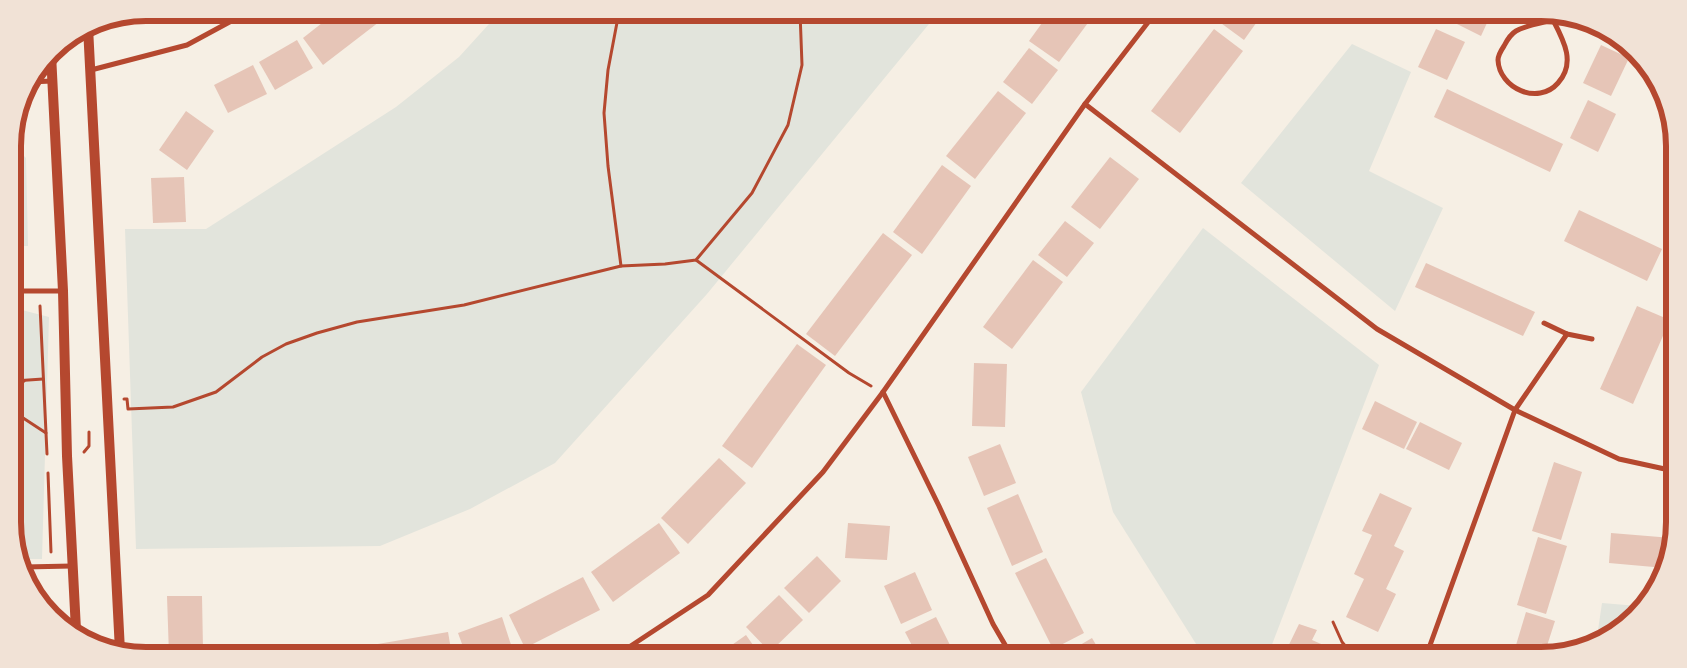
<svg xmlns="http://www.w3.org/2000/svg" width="1687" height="668" font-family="'Exo 2',sans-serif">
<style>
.green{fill:#e2e4dc}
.building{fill:#e6c5b7}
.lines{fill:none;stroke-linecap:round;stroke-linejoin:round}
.path{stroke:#b5482f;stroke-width:3}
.minor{stroke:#b5482f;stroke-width:5}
.secondary{stroke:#b5482f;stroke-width:10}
.rim{fill:none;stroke:#b5482f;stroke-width:6}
</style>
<rect width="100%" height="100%" fill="#f6efe4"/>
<g class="green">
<path d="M499,13h439l-231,281 -152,169 -85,46 -90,37 -244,3 -11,-320h81l190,-122 63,-50z"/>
<path d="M1352,44l59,28 -42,99 74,37 -48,103 -154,-128z"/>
<path d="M13,145l13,13 2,88h-15z"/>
<path d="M1203,228l176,137 -111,290h-65l-90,-143 -32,-120z"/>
<path d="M14,308l35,9 -7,242h-21l-6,-12z"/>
<path d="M1602,603l36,3 -16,22 -25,9z"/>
</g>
<g class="building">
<path d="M336,12h56l-69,53 -20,-27z"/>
<path d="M1050,12h46l-37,50 -30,-21z"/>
<path d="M1218,12h46l-20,28 -30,-22z"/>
<path d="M1457,12h35l-11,24 -28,-14z"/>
<path d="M1594,27l27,17 -1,2 -28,-13z"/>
<path d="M1214,29l29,22 -63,82 -29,-22z"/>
<path d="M1436,29l29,13 -18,38 -29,-13z"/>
<path d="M297,40l16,28 -38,22 -16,-28z"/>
<path d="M1601,45l28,13 -18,38 -28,-13z"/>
<path d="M1029,48l29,22 -26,34 -29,-22z"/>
<path d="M253,65l14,29 -39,19 -14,-28z"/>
<path d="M1447,89l116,55 -13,28 -116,-55z"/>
<path d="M998,91l28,22 -51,66 -29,-23z"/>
<path d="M1588,100l28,14 -18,38 -28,-14z"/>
<path d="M186,111l28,20 -27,39 -28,-20z"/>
<path d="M1110,157l29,22 -39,50 -29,-22z"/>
<path d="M942,165l29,21 -49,68 -29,-22z"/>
<path d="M184,177l2,45 -33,1 -2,-45z"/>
<path d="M1579,210l83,39 -15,32 -83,-40z"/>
<path d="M1065,221l29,22 -27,34 -29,-22z"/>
<path d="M883,233l29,22 -77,101 -29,-22z"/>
<path d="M1033,260l30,22 -51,67 -29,-22z"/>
<path d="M1426,263l109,49 -12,24 -108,-49z"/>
<path d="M1637,306l33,14 -37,84 -33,-15z"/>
<path d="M797,344l29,21 -74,103 -30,-22z"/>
<path d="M974,363l33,1 -2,63 -33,-1z"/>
<path d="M1375,401l42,21 -13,27 -42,-20z"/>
<path d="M1420,422l42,21 -13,27 -43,-21z"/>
<path d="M1000,444l16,39 -32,13 -16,-39z"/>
<path d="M719,458l27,25 -58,61 -27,-26z"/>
<path d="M1554,462l28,10 -21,68 -29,-9z"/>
<path d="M1380,493l32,15 -18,38 10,5 -18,38 10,5 -18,38 -32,-15 18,-38 -10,-5 18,-39 -10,-4z"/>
<path d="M1018,494l25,58 -31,14 -25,-58z"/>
<path d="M659,523l21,30 -67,49 -22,-30z"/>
<path d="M848,523l42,3 -3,34 -42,-2z"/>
<path d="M1611,533l61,5 -5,27 -2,3 -56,-5z"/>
<path d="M1538,537l29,9 -21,68 -29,-9z"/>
<path d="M817,556l24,25 -32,32 -25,-25z"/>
<path d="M1046,558l38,75 -31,16 -38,-76z"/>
<path d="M915,572l17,38 -31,14 -17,-38z"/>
<path d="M583,577l17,33 -75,38 -16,-33z"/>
<path d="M779,595l24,25 -33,32 -24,-25z"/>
<path d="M167,596h35l1,53 7,6h-41z"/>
<path d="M1526,612l29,9 -11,34h-31z"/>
<path d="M502,617l11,34 -14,4h-33l-8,-22z"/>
<path d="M936,617l19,38h-38l-12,-23z"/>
<path d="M1299,624l18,6 -5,10 16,7 -4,8h-40z"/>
<path d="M448,632l4,23h-84l-2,-9z"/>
<path d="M746,635l14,20h-43l12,-8z"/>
<path d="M1092,638l10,17h-39z"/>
</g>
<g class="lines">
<g class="path">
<path d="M619,12l-11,58 -4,43 4,53 13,100"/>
<path d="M696,260l153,113 22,13"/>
<path d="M40,306l7,148"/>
<path d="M14,381l29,-2"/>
<path d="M14,388l10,-7"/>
<path d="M124,399h3l1,10 45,-2 43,-15 46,-35 24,-13 31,-11 40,-11 107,-17 157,-39 44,-2 31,-4 56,-67 36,-68 14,-60 -2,-53"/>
<path d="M14,412l32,21"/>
<path d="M84,452l5,-6v-14"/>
<path d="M48,473l3,79"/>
<path d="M1333,622l9,20 11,13"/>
</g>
<g class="minor">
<path d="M1553,20c-12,3 -26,5 -37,11 -5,3 -9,9 -12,15 -2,3 -6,10 -6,14 1,28 40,46 60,23 18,-20 6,-42 -5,-63l2,-5"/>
<path d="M91,70l96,-25 61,-33"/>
<path d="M30,82l22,-1"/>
<path d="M1085,104l292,225 138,81 104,49 55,12"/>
<path d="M14,291h49"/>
<path d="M1544,323l23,11 25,5"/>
<path d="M883,392l56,114 54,118 18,31"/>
<path d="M24,567l48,-1"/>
<path d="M1411,654l18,-6 86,-238 52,-76"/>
<path d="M617,655l91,-60 115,-123 60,-80 202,-288 71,-92"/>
</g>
<g class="secondary">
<path d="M88,27l32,624"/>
<path d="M51,54l12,237 4,165 9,174"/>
</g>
</g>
<path d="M0 0H1687V668H0ZM146 21H1541A125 125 0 0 1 1666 146V522A125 125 0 0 1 1541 647H146A125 125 0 0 1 21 522V146A125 125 0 0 1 146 21Z" fill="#f1e2d6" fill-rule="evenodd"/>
<path class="rim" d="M146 21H1541A125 125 0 0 1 1666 146V522A125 125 0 0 1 1541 647H146A125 125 0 0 1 21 522V146A125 125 0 0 1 146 21Z"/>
</svg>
